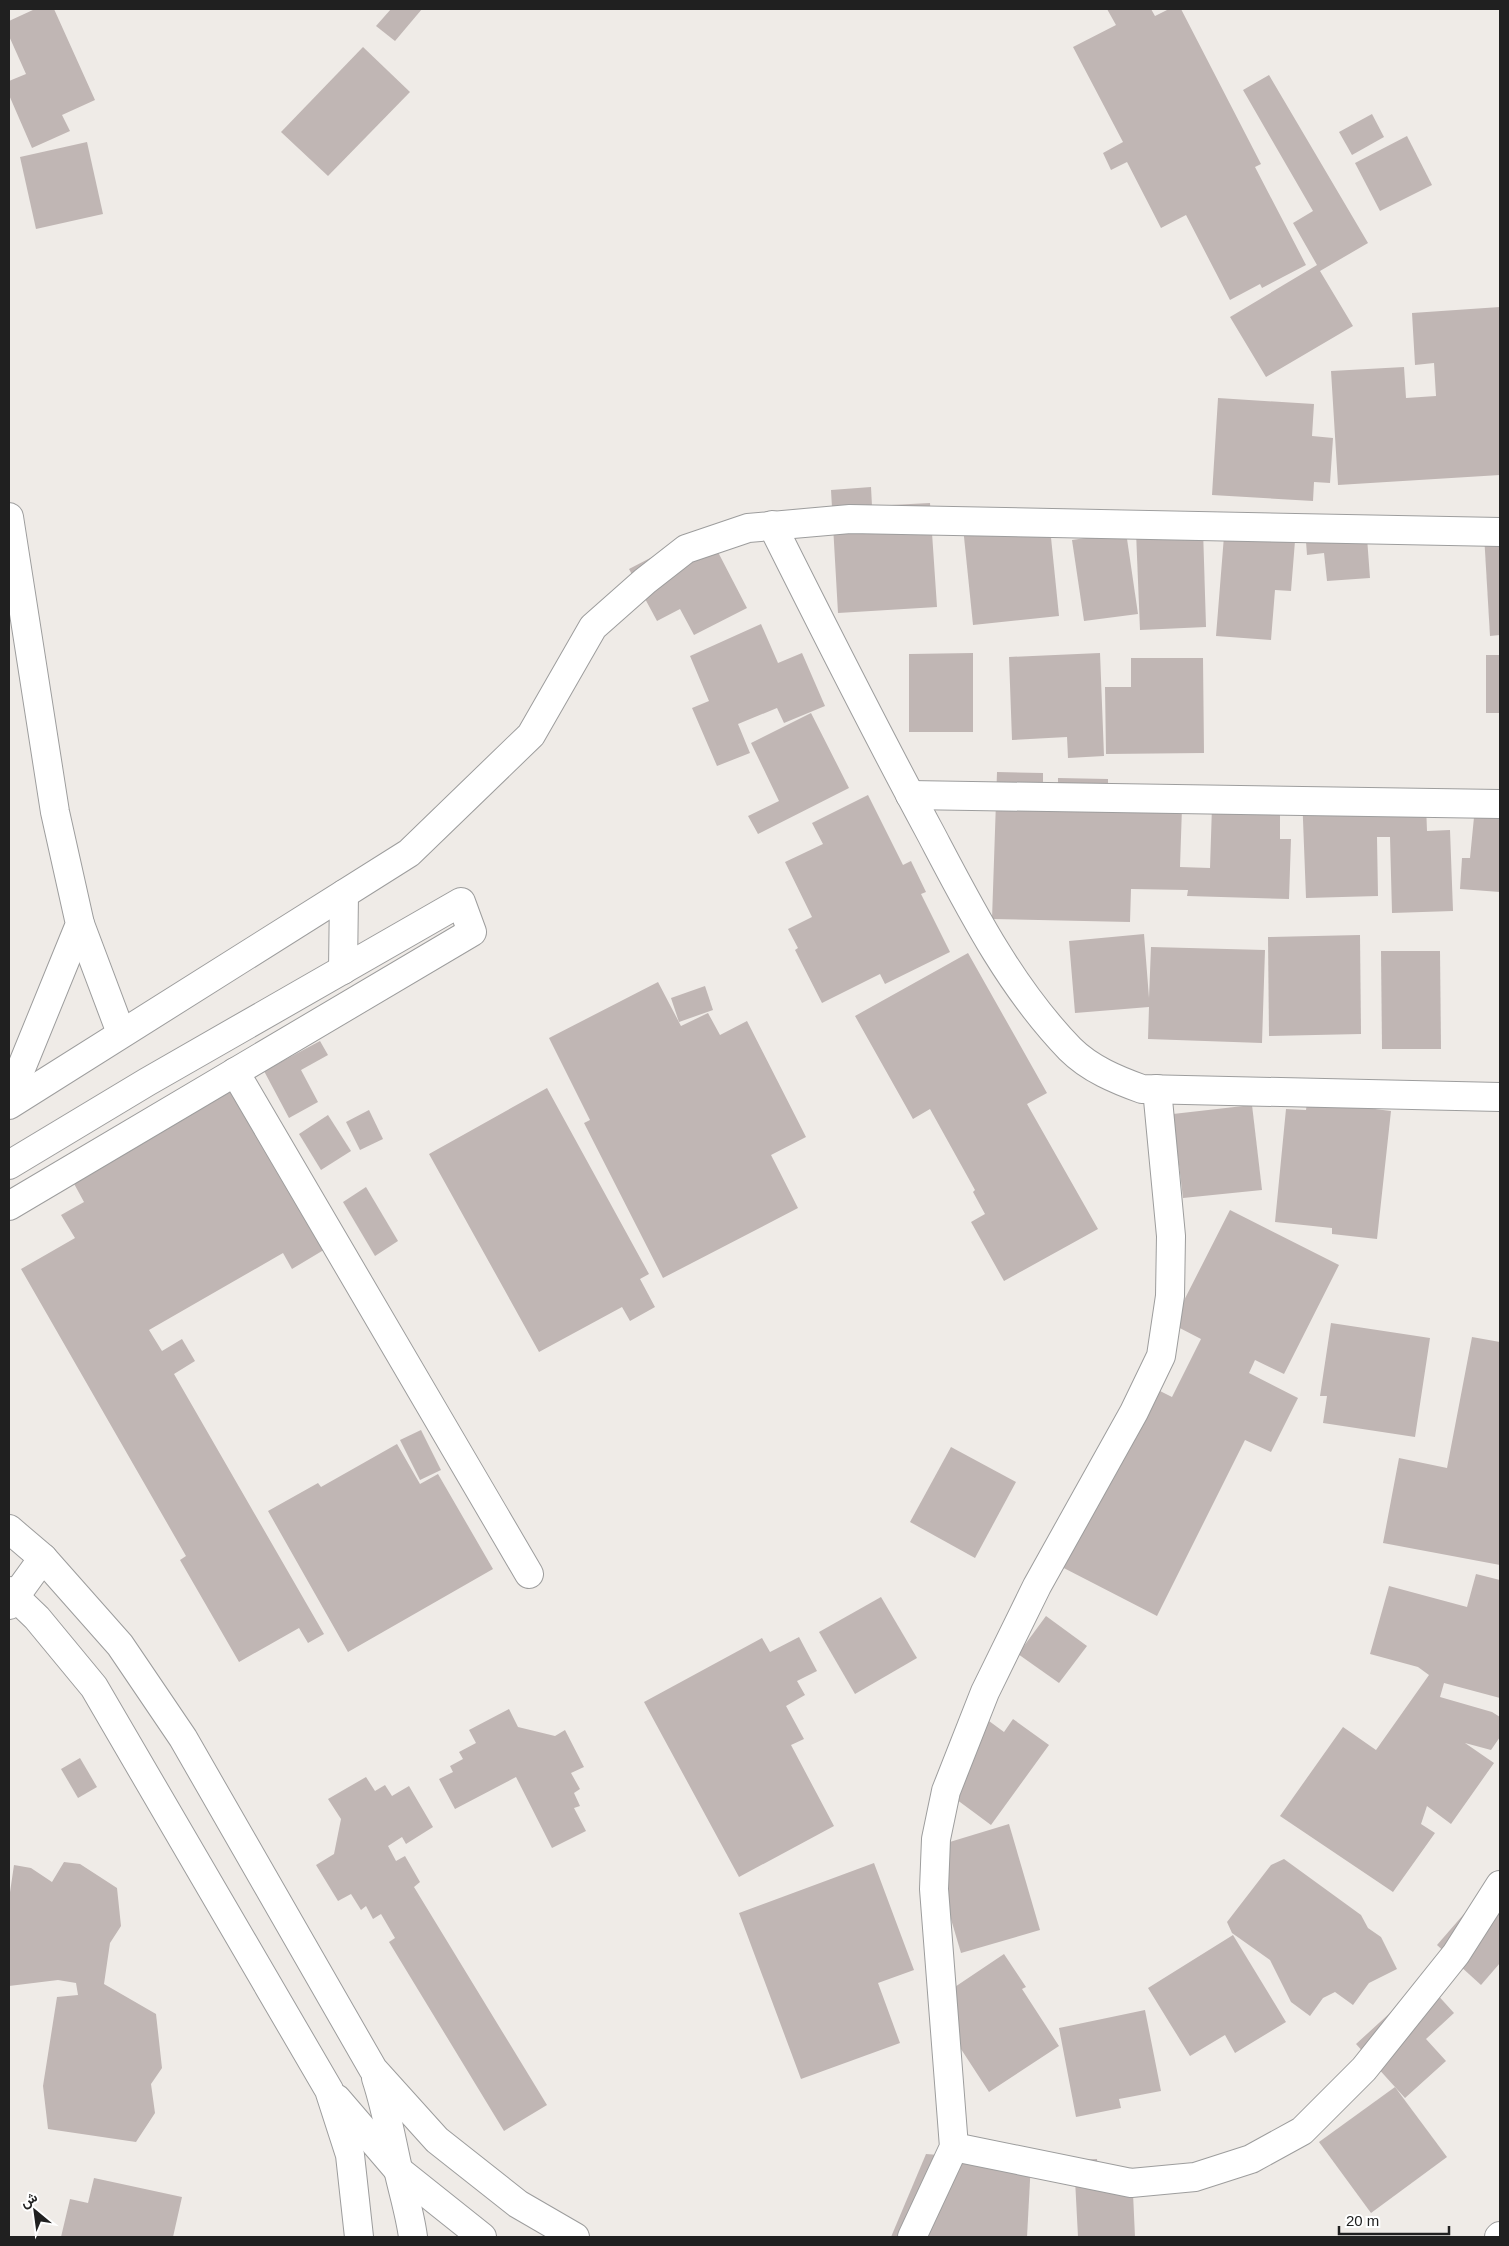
<svg xmlns="http://www.w3.org/2000/svg" width="1509" height="2246" font-family="Helvetica,Vazirmatn,sans-serif">
<style>
.building{fill:#c0b6b4}
.lines{fill:none;stroke-linecap:round;stroke-linejoin:round}
.minor-casing{stroke:#9d9d9d;stroke-width:30}
.minor{stroke:#fff;stroke-width:28}
</style>
<rect width="100%" height="100%" fill="#efebe7"/>
<g class="building">
<path d="M35,9h19l41,91 -33,15 8,16 -38,17 -23,-53v-14l17,-7 -17,-38v-15z"/>
<path d="M391,9h31l-27,32 -19,-15z"/>
<path d="M1107,9h44l4,7 14,-7h12l80,155 -6,3 51,98 -44,23 -2,-4 -30,16 -44,-85 -25,13 -34,-66 -16,8 -8,-17 20,-11 -50,-95 43,-22z"/>
<path d="M363,47l47,45 -82,84 -47,-44z"/>
<path d="M1269,75l99,168 -48,28 33,55 -87,51 -36,-60 87,-52 -24,-42 20,-12 -70,-121z"/>
<path d="M1372,114l12,23 -32,18 -13,-23z"/>
<path d="M1407,136l25,49 -52,26 -25,-48z"/>
<path d="M87,142l16,72 -67,15 -16,-72z"/>
<path d="M1500,307v168l-162,10 -7,-114 73,-4 2,31 30,-2 -2,-33 -19,2 -3,-52z"/>
<path d="M1218,398l96,6 -2,32 21,2 -3,45 -16,-1 -1,19 -101,-6z"/>
<path d="M871,487l1,19 58,-3 7,104 -99,6 -7,-123z"/>
<path d="M1049,518l10,98 -86,9 -10,-98z"/>
<path d="M1366,524l4,54 -43,3 -3,-28 -17,2 -2,-27z"/>
<path d="M706,529l41,79 -53,27 -14,-26 -23,12 -28,-52z"/>
<path d="M1203,529l3,98 -66,3 -4,-98z"/>
<path d="M1126,532l12,82 -54,7 -12,-81z"/>
<path d="M1500,533v102l-10,1 -6,-102z"/>
<path d="M1224,536l71,5 -4,50 -16,-1 -4,50 -55,-4z"/>
<path d="M761,624l17,39 24,-10 23,53 -41,17 -7,-15 -39,16 12,29 -33,13 -25,-58 17,-7 -19,-45z"/>
<path d="M973,653v79h-64v-78z"/>
<path d="M1100,653l4,103 -36,2 -1,-21 -55,3 -3,-83z"/>
<rect x="1486" y="655" width="14" height="58"/>
<path d="M1131,658h72l1,95 -98,1 -1,-67h26z"/>
<path d="M811,713l38,75 -91,46 -10,-18 31,-15 -28,-58z"/>
<path d="M997,772l46,1v24l15,1v-20l50,1v8l74,20 -2,60 30,1 2,-62 68,2v31h11l-2,60 -102,-3 1,-6 -57,-1 -1,33 -138,-3z"/>
<path d="M1326,793l1,23 50,-2 49,-9 1,26 23,-1 3,81 -61,2 -2,-76h-13l1,59 -72,2 -4,-104z"/>
<path d="M868,795l35,70 8,-4 15,31 -5,2 29,58 -65,32 -5,-10 -58,29 -27,-53 3,-2 -10,-19 24,-12 -27,-55 38,-18 -11,-21z"/>
<path d="M1475,807l25,2v83l-40,-3 2,-31h8z"/>
<path d="M1144,934l5,64 2,-51 114,3 -3,93 -114,-4 1,-32 -74,6 -6,-72z"/>
<path d="M1360,935l1,99 -92,2 -1,-99z"/>
<path d="M1381,951h59l1,98h-59z"/>
<path d="M968,953l79,140 -20,11 71,125 -94,52 -33,-59 14,-8 -12,-22 2,-2 -45,-81 -17,10 -58,-103z"/>
<path d="M658,982l23,44 27,-13 12,22 27,-14 59,116 -35,18 27,53 -135,70 -79,-155 6,-3 -41,-82z"/>
<path d="M705,986l8,24 -34,12 -8,-24z"/>
<path d="M320,1041l8,14 -27,15 17,32 -29,16 -25,-47z"/>
<path d="M1310,1081l59,6 -2,21 24,3 -14,128 -45,-5v-6l-57,-6 11,-113 20,1z"/>
<path d="M234,1087l93,161 -35,21 -9,-16 -134,77 13,21 20,-12 13,22 -21,13 150,260 -16,9 -9,-15 -60,34 -59,-102 6,-4 -165,-287 54,-31 -14,-23 23,-13 -12,-22z"/>
<path d="M547,1088l102,186 -9,5 15,28 -25,14 -8,-14 -83,45 -110,-198z"/>
<path d="M1252,1105l10,85 -79,8 -10,-84z"/>
<path d="M369,1110l14,29 -23,11 -14,-28z"/>
<path d="M328,1115l23,36 -30,19 -22,-36z"/>
<path d="M366,1187l32,54 -23,15 -32,-54z"/>
<path d="M1230,1210l109,55 -55,109 -29,-14 -6,13 49,25 -27,54 -26,-12 -88,176 -101,-52 102,-174 14,7 29,-58 -29,-15z"/>
<path d="M1331,1323l99,15 -15,99 -92,-14 4,-27h-7z"/>
<path d="M1472,1337l28,5v223l-117,-22 16,-85 48,10z"/>
<path d="M421,1430l20,40 -21,10 -20,-40z"/>
<path d="M397,1444l23,40 18,-10 55,95 -145,83 -80,-141 50,-28 3,4z"/>
<path d="M951,1447l65,35 -41,76 -65,-36z"/>
<path d="M1476,1574l24,6v118l-56,-15 -4,14 52,15 8,5v20l-9,13 -26,-7 29,20 -43,61 -24,-18 -6,18 14,9 -42,59 -113,-76 63,-89 33,23 53,-75 -11,-8 -48,-13 19,-68 78,21z"/>
<path d="M881,1597l36,61 -62,36 -36,-62z"/>
<path d="M1046,1616l41,30 -28,37 -41,-29z"/>
<path d="M799,1637l18,34 -20,10 8,14 -19,11 18,33 -13,6 43,81 -95,51 -95,-175 118,-64 8,14z"/>
<path d="M509,1709l9,18 37,9 10,-6 19,37 -13,6 9,16 -6,4 6,13 -6,2 12,23 -34,17 -36,-71 -61,32 -16,-30 14,-7 -3,-6 13,-7 -4,-7 17,-9 -7,-13z"/>
<path d="M1013,1719l36,26 -58,80 -50,-37 48,-67 15,11z"/>
<path d="M80,1758l17,29 -19,11 -17,-29z"/>
<path d="M366,1777l9,14 10,-6 7,11 17,-10 24,41 -27,17 -4,-7 -14,9 8,15 9,-5 15,26 -6,5 133,218 -43,26 -115,-189 6,-4 -14,-24 -8,5 -7,-13 -5,4 -10,-16 -13,7 -22,-36 18,-11 7,-35 -13,-20z"/>
<path d="M1009,1824l31,106 -79,23 -31,-105z"/>
<path d="M1284,1859l77,56 7,13 13,9 16,32 -28,14 -16,22 -18,-13 -12,6 -13,18 -19,-14 -21,-42 -38,-27 -5,-11 44,-57z"/>
<path d="M64,1862l16,2 37,24 4,38 -11,17 -6,41 52,30 6,54 -11,16 4,29 -19,29 -88,-13 -5,-43 14,-89 21,-2 -2,-12 -18,-3 -49,6v-87l5,-34 17,3 21,14z"/>
<path d="M874,1863l40,107 -36,13 22,60 -99,36 -62,-166z"/>
<path d="M1496,1877l4,4v82l-19,22 -44,-40z"/>
<path d="M1233,1935l53,87 -51,31 -10,-18 -35,21 -42,-68z"/>
<path d="M1004,1954l22,33 -4,2 37,57 -70,46 -58,-89z"/>
<path d="M1425,1981l29,32 -28,26 20,22 -41,37 -49,-54z"/>
<path d="M1145,2010l16,81 -42,8 2,9 -45,9 -17,-89z"/>
<path d="M1395,2087l52,70 -76,56 -52,-71z"/>
<path d="M926,2154l105,8 -4,75h-136z"/>
<path d="M1097,2159l1,14 34,-2 3,66h-57l-4,-77z"/>
<path d="M94,2178l88,19 -9,40h-112l9,-38 18,4z"/>
</g>
<g class="lines">
<g class="minor-casing">
<g id="minor">
<path d="M9,517l46,295 25,112 -71,174"/>
<path d="M772,525c52,104 104,207 159,309 40,76 79,153 139,215 20,20 47,31 72,40l358,8"/>
<path d="M910,795l590,9"/>
<path d="M80,924l41,109"/>
<path d="M343,970l1,-76"/>
<path d="M235,1072l294,502"/>
<path d="M9,1105l400,-252 122,-118 62,-108 52,-46 41,-32 62,-21 102,-9 650,13"/>
<path d="M9,1165l138,-83 314,-180 11,30 -463,274"/>
<path d="M9,1529l34,29 77,87 63,93 190,331 64,71 81,64 57,33"/>
<path d="M9,1591l28,27 57,69 235,403 21,65 9,82"/>
<path d="M9,1605l34,-47"/>
<path d="M376,2078c10,30 15,60 22,91 5,23 12,45 15,68"/>
<path d="M337,2099l61,71 84,67"/>
<path d="M954,2147l177,36 64,-6 56,-18 51,-28 62,-62 92,-115 44,-69"/>
<path d="M912,2237l42,-90 -20,-258 2,-50 10,-48 39,-99 52,-106 97,-174 27,-56 9,-60 1,-60 -14,-147"/>
<path d="M1499,2237l1,-1"/>
</g>
</g>
<use href="#minor" class="minor"/>
</g>
<rect width="1509" height="2246" fill="none" stroke="#202020" stroke-width="20"/>
<g transform="translate(35 2211) rotate(331)" stroke="#ffffff" stroke-width="4" paint-order="stroke">
<path d="M0-4L9 19L0 12L-9 19Z" fill="#202020"/>
<text y="-8" font-size="14" font-weight="bold" text-anchor="middle" fill="#202020">ش</text>
</g>
<path d="M1339 2226v8h110v-8" fill="none" stroke="#202020" stroke-width="2.5"/>
<text x="1346" y="2226" font-size="15" fill="#202020" stroke="#ffffff" stroke-width="4" paint-order="stroke">20 m</text>
</svg>
